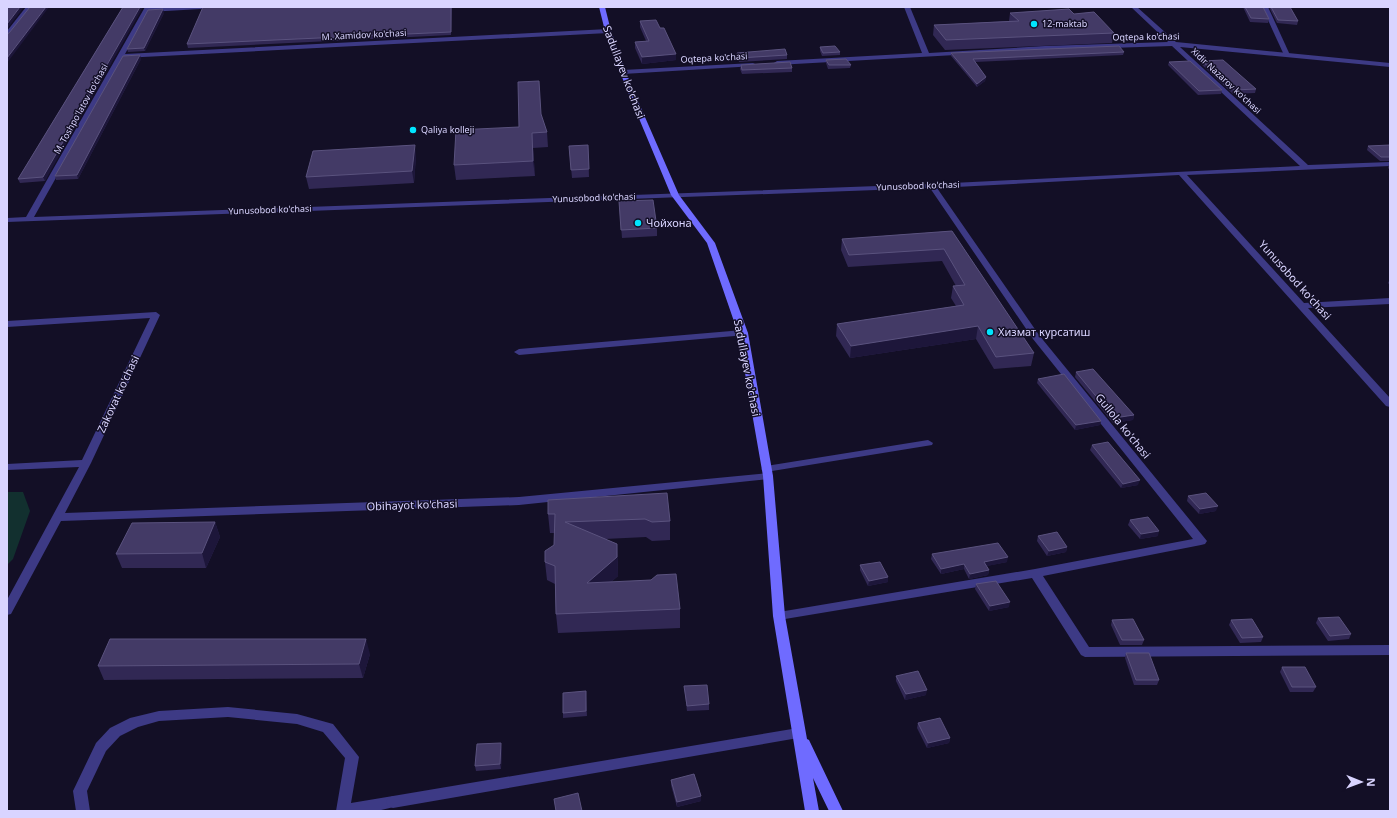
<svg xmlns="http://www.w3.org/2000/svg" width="1397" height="818" font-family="'Noto Sans',sans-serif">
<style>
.green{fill:#12302f}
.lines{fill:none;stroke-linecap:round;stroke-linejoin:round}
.lane{fill:#3d3a85;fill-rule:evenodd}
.street{fill:#3d3a85;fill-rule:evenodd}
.secondary{fill:#6f6bff;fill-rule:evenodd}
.wall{fill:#312854}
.shaded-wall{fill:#1d163a}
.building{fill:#433a66;stroke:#5a527e}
.poi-dot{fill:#00e5ff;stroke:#130f26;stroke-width:1.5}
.labels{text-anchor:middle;stroke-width:3;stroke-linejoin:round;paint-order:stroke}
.far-poi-label{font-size:9px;fill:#d9d4ff;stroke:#130f26;text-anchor:start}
.far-street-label{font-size:9px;fill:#d9d4ff;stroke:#130f26}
.street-label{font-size:11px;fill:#d9d4ff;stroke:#130f26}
.poi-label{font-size:11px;fill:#d9d4ff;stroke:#130f26;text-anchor:start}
</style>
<rect width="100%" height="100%" fill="#130f26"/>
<path class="green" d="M7,492h16l7,19 -17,48 -6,6z"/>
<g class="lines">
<g class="lane">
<path d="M1262,7h6l22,48 -1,1 -5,-1z"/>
<path d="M743,330l3,1 2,2 -2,2 -227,20 -5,-3 5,-3z"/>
<path d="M228,707l69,7 36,10 26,33 -8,46 42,-7 5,2 2,4 -2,4 -21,5h-41l9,-53 -22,-26 -26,-8 -69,-7 -69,4 -21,6 -18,9 -14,15 -19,40 3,20h-14l-3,-20 23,-48 14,-15 20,-10 29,-7z"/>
</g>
<g class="street">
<path d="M26,7h6l-23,29 -2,1v-6z"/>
<path d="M145,7h59l-3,2 -53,3 -23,42 483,-25 3,2 -3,2 -485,25 -89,159 898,-33 368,-18 -128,-120 -127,4 -268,15 -3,-2 3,-2 145,-8 -18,-46h6l19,46 116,-7 123,-4 -37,-35h6l39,35 214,21v4l-210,-20 128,118 82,-3v4l-203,9 117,128 86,-5v6l-82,4 82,90v9l-4,-1 -207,-231 -242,13 102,147 168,206 -2,3 -4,1 -158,31 46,71 301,-2v10l-305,2 -4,-2 -49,-77 -253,42 -4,-1 -2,-3 2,-3 4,-1 256,-43 158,-30 -160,-200 -103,-151 -923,34v-4l19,-1z"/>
<path d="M753,63l2,1v2l-132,8 -3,-2 3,-2z"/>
<path d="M156,312l4,3 -69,148 -26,50 454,-16 249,-24 4,1 1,2 -1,2 -4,1 -249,26 -458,16 -50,93 -4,1v-15l72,-133 -72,3v-6l75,-4 68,-142 -143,9v-6z"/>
<path d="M928,440l5,3 -1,2 -166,27 -5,-3 5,-3z"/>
<path d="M798,728l5,1 2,4 -2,4 -5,1 -405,70 -5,-2 -2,-4 2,-4 5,-2z"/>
</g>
<path class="secondary" d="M599,7h6l6,24 20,54 48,110 36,48 33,90 25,143 12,140 22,123 2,1 34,71h-14l-16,-33 6,33h-14l-32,-195 -10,-140 -25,-143 -31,-90 -36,-48 -46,-110 -20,-54z"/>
</g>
<g class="wall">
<path d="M123,7l-78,174 -25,2 -2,-4z"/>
<path d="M452,7l-1,28 -263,13 -1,-4z"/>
<path d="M1243,7h20l6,12 -1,4 -18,-1z"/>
<path d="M1269,7h21l8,14 -1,4 -20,-2z"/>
<path d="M164,13l-19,38 -17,1 -1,-3z"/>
<path d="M1010,13l104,20 -2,10 -167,7 -12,-15 1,-10 75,-4z"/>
<path d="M640,21l36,39 -34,4 -7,-16v-6l11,-1 -6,-14z"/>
<path d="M820,47l20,5v3l-18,1 -2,-5z"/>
<path d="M1124,52l-1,3 -148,7 11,15 -1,4 -8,6 -26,-31v-3z"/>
<path d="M737,53l50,2v4l-48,3 -2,-6z"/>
<path d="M141,59l-63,120 -22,1 -1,-4z"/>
<path d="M826,60l25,5 -1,3 -22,1 -2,-6z"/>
<path d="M1202,61l54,28 -1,4 -22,1 -32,-30z"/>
<path d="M1169,62l53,28 -1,4 -23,1 -30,-30z"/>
<path d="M741,65l51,3v4l-50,2 -2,-5z"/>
<path d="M541,115l6,17 1,15 -15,1 2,28 -79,4 -2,-15 65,-38z"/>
<path d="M588,145l1,32 -17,1 -3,-32z"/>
<path d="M1390,145v16h-10l-13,-11 1,-4z"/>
<path d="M416,156l-2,27 -105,6 -3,-12z"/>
<path d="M1390,163v7l-2,-2 1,-4z"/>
<path d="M619,201l38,27v8l-35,2z"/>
<path d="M952,231l82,122 -3,13 -37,3 -18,-30 -126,19 -14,-22 1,-12 119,-18 -5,-8 2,-12h3l-14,-25 -94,6 -7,-17 1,-11z"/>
<path d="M1390,279v6l-2,-2z"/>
<path d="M1076,372l58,43 -1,5 -20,3 -38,-46z"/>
<path d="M1038,379l63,42 -1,4 -25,5 -38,-47z"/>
<path d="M1092,445l46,40 -17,3 -31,-38z"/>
<path d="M1188,496l28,15 -17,3 -12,-13z"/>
<path d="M548,500l122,21v19l-18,1 -6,-4 -41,2 12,5 1,32 -7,6 69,27v19l-122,5 -2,-19 -1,-30 -8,-4 -2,-18 9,-17 1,-12h-5l-2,-19z"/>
<path d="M1130,520l28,16 -18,3 -12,-14z"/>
<path d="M215,522l5,15 -14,31h-84l-6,-14z"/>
<path d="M1038,536l29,11 -1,5 -19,4 -10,-15z"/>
<path d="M932,554l75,8 -21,4 3,4 -1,5 -19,4 -5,-10 -23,5 -10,-15z"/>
<path d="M860,565l28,12v5l-20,4 -8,-16z"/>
<path d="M976,584l33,23 -20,4 -14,-22z"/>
<path d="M1318,618l33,16 -2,5 -21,2 -12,-18z"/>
<path d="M1112,620l32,20 -2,5h-22l-9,-20z"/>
<path d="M1231,620l32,17 -2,5 -21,1 -11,-18z"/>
<path d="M1126,653l33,27 -2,5h-23l-9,-27z"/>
<path d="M370,654l-7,24 -259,2 -6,-14z"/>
<path d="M1282,667l34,20 -3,5h-23l-10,-20z"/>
<path d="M896,676l30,19 -21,5 -9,-19z"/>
<path d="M684,686l25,18v6l-22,1z"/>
<path d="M586,696l1,20 -24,2v-5z"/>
<path d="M918,723l32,15 -1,5 -22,5 -10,-20z"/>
<path d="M502,748l-1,21 -25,2 -1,-5z"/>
<path d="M671,780l30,21 -24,6 -6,-22z"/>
</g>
<g class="shaded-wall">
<path d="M20,7h4l-17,22v-5z"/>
<path d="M46,7h3l-42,56v-5z"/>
<path d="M140,7h3l-98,174 -2,-4z"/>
<path d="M163,9l1,4 -19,38 -1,-3z"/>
<path d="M676,54v6l-34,4v-7z"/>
<path d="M140,55l1,4 -63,120 -1,-4z"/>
<path d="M986,77l-1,4 -8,6v-3z"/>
<path d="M532,133l1,15 2,28 -2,-15z"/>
<path d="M415,145l1,11 -2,27 -2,-12z"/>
<path d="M978,326l-2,13 -126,19 1,-12z"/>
<path d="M1134,415l-1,5 -20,3 1,-5z"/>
<path d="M1101,421l-1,4 -25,5 1,-5z"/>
<path d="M1140,480l-2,5 -17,3 2,-4z"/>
<path d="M1218,506l-2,5 -17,3 1,-5z"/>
<path d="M215,522l5,15 -14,31 -4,-15z"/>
<path d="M1159,531l-1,5 -18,3 1,-5z"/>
<path d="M617,544l1,32 -30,26 -1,-19z"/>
<path d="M1067,547l-1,5 -19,4 2,-5z"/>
<path d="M1008,557l-1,5 -24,5 1,-5z"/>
<path d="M964,564v5l-23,5v-5z"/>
<path d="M989,570l-1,5 -19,4 1,-5z"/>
<path d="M888,577v5l-20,4 1,-5z"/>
<path d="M1010,602l-1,5 -20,4 1,-5z"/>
<path d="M366,639l4,15 -7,24 -4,-14z"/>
<path d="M927,690l-1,5 -21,5 1,-6z"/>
<path d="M950,738l-1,5 -22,5 1,-5z"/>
<path d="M501,743l1,5 -1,21 -1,-5z"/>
<path d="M701,796v5l-24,6v-5z"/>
</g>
<g class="building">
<path d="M7,7h13l-13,17z"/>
<path d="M30,7h16l-39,51v-24l2,-1z"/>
<path d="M123,7h17l-97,170 -25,2z"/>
<path d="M203,7h248v25l-264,12z"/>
<path d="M1245,7h18l6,12 -18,-1z"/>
<path d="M1271,7h19l8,14 -20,-1z"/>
<path d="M163,9l-19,39 -17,1 21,-39z"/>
<path d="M1069,9l5,5 20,-2 20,21 -168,7 -12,-15 85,-4 -9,-8z"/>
<path d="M656,20l4,8h4l12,26 -34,3 -7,-15 14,-1 -9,-20z"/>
<path d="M835,46l5,6 -17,1 -3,-6z"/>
<path d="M1119,46l5,6 -151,7 13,18 -9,7 -26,-31z"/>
<path d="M785,49l2,6 -48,3 -2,-5z"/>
<path d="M140,55l-63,120 -22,1 68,-120z"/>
<path d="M846,59l5,6h-22l-3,-5z"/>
<path d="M1223,60l33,29 -22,1 -32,-29z"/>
<path d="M1190,61l32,29 -23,1 -30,-29z"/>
<path d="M790,62l2,6 -50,2 -1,-5z"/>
<path d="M539,81l2,33 6,18 -15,1 1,28 -79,4 2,-35 63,-3 -1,-45z"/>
<path d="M415,145l-3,26 -106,6 7,-26z"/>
<path d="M588,145l1,24 -18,1 -2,-24z"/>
<path d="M1390,145v12h-9l-13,-11z"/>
<path d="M653,200l4,28 -36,2 -2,-29z"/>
<path d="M952,231l82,122 -38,4 -18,-31 -127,20 -14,-22 127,-19 -11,-19 12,-1 -21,-36 -95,6 -7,-16z"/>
<path d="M1093,369l41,46 -20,3 -38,-46z"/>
<path d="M1064,374l37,47 -25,4 -38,-46z"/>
<path d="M1108,442l32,38 -17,4 -31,-39z"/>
<path d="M667,493l3,28 -18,1 -7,-3 -80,3 52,22v13l-30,26 64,-3 6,-5 19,-1 4,35 -124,5 -1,-48 -10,-4v-11l9,-6 1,-31h-7v-14z"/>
<path d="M1206,493l12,13 -18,3 -12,-13z"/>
<path d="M1148,517l11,14 -18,3 -11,-14z"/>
<path d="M215,522l-13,31 -86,1 16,-31z"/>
<path d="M1057,532l10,15 -18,4 -11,-15z"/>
<path d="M998,543l10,14 -24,5 5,8 -19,4 -6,-10 -23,5 -9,-15z"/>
<path d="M880,562l8,15 -19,4 -9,-16z"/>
<path d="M996,581l14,21 -20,4 -14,-22z"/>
<path d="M1339,617l12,17 -21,2 -12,-18z"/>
<path d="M1133,619l11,21h-22l-10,-20z"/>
<path d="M1252,619l11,18 -21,1 -11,-18z"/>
<path d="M110,639h256l-7,25 -261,2z"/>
<path d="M1126,653h23l10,27h-23z"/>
<path d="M1282,667h23l11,20h-24z"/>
<path d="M918,671l9,19 -21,4 -10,-18z"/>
<path d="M707,685l2,19 -22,2 -3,-20z"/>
<path d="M586,691v20l-23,2v-20z"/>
<path d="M940,718l10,20 -22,5 -10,-20z"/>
<path d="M501,743l-1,21 -25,2 2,-22z"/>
<path d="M694,774l7,22 -24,6 -6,-22z"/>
<path d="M578,793l4,18h-26l-2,-12z"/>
</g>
<g class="poi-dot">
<circle cx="1034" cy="24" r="4"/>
<circle cx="413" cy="130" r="4"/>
<circle cx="638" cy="223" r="4"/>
<circle cx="990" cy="332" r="4"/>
</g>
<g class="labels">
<g class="far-poi-label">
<text x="1042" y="27">12-maktab</text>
<text x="421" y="133">Qaliya kolleji</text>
</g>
<g class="far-street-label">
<text transform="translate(364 35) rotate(-3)" y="3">M. Xamidov ko'chasi</text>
<text transform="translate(1146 37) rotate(-1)" y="3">Oqtepa ko'chasi</text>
<text transform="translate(714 58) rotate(-3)" y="3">Oqtepa ko'chasi</text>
<text transform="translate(1226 81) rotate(43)" y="3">Xidir Nazarov ko'chasi</text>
<text transform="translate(81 109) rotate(-61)" y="3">M. Toshpo'latov ko'chasi</text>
<text transform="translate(918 186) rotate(-2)" y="3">Yunusobod ko'chasi</text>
<text transform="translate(594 198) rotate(-2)" y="3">Yunusobod ko'chasi</text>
<text transform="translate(270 210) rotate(-2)" y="3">Yunusobod ko'chasi</text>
</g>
<g class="street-label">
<text transform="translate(624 72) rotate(69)" y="4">Sadullayev ko'chasi</text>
<text transform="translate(1295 280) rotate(48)" y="4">Yunusobod ko'chasi</text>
<text transform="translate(747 368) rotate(79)" y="4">Sadullayev ko'chasi</text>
<text transform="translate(118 394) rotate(-65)" y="4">Zakovat ko'chasi</text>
<text transform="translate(1123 426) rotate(51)" y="4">Gullola ko'chasi</text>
<text transform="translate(412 505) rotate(-2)" y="4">Obihayot ko'chasi</text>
</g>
<g class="poi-label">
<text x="646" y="227">Чойхона</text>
<text x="998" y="336">Хизмат курсатиш</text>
</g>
</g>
<rect width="1397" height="818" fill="none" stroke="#d9d4ff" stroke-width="16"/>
<g transform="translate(1361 782) rotate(91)" stroke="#130f26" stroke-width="3" paint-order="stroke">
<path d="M0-3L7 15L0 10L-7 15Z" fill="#d9d4ff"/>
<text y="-6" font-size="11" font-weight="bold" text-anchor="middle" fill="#d9d4ff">N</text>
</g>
</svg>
